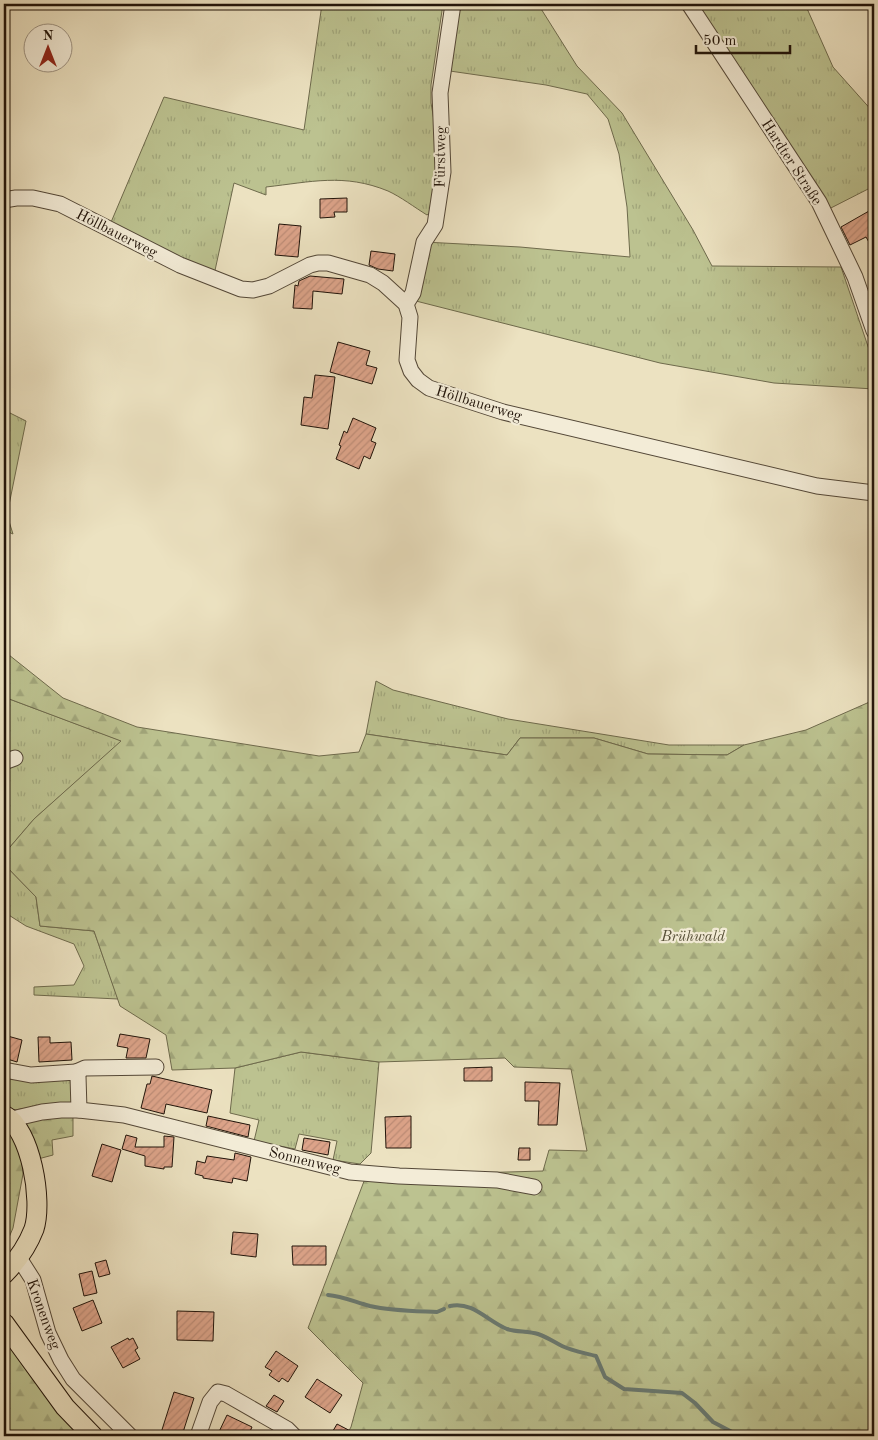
<svg xmlns="http://www.w3.org/2000/svg" width="878" height="1440" font-family="'Old Standard TT',serif">
<style>
.grass{fill:url(#grass-tufts);stroke:#6e6a4c}
.forest{fill:url(#forest-firs);stroke:#6e6a4c}
.lines{fill:none;stroke-linecap:round;stroke-linejoin:round}
.stream{stroke:#697971;stroke-width:4}
.building{fill:url(#building-hatch);stroke:#201309}
.minor-casing{stroke:#534737;stroke-width:17}
.major-casing{stroke:#201309;stroke-width:21}
.minor{stroke:#f3ecd7;stroke-width:15}
.major{stroke:#ece2c1;stroke-width:19}
.labels{text-anchor:middle;stroke-width:4.5;stroke-linejoin:round;paint-order:stroke}
.street-label{font-size:15px;fill:#201309;stroke:#f3ecd7}
.park-label{font-size:15px;font-style:italic;fill:#575038;stroke:#f3ecd7}
</style>
<defs>
<pattern id="grass-tufts" width="24" height="20" patternUnits="userSpaceOnUse" patternTransform="scale(1.25)"><rect width="24" height="20" fill="#bcc290"/><path d="M3 7l-1-3M5 7V3M7 7l1-3M15 17l-1-3M17 17v-4M19 17l1-3" fill="none" stroke="#a1a67b"/></pattern>
<pattern id="forest-firs" width="22" height="20" patternUnits="userSpaceOnUse" patternTransform="scale(1.25)"><rect width="22" height="20" fill="#bcc290"/><path d="M5 1l3.5 6h-7zM16 11l3.5 6h-7z" fill="#a1a67b"/></pattern>
<pattern id="building-hatch" width="6" height="6" patternUnits="userSpaceOnUse" patternTransform="scale(1.25)"><rect width="6" height="6" fill="#dda48a"/><path d="M-1 1l2-2M0 6l6-6M5 7l2-2" fill="none" stroke="#bd8c76"/></pattern>
</defs>
<rect width="100%" height="100%" fill="#ece2c1"/>
<filter id="stains"><feTurbulence type="fractalNoise" baseFrequency=".004" numOctaves="4"/><feColorMatrix values="0 0 0 0 .2 0 0 0 0 .09 0 0 0 0 .02 0 0 0 .5 -.17"/></filter>
<radialGradient id="worn" r=".72"><stop offset=".6" stop-color="#630" stop-opacity="0"/><stop offset="1" stop-color="#630" stop-opacity=".3"/></radialGradient>
<g class="grass">
<path d="M322,4h121l-12,81v18l12,69 -8,37 -8,6c-13,-8 -26,-18 -39,-24 -44,-18 -77,-9 -122,-4v8l-32,-12 -20,92 -105,-48 55,-130 140,33z"/>
<path d="M474,4h64l39,62 45,47 71,117 19,36 129,1 33,97v25l-100,-6 -114,-20 -248,-63 12,-58 96,5 110,10 -3,-50 -8,-53 -11,-35 -21,-25 -41,-9 -103,-15 13,-58z"/>
<path d="M694,4h111l28,63 41,46v73l-51,26z"/>
<path d="M4,410l22,11 -19,94 6,19 -9,-4z"/>
<path d="M376,681l17,9 115,29 161,26h75l-17,10 -79,-1 -54,-16h-74l-13,17 -141,-21z"/>
<path d="M4,697l118,44 -88,78 -30,35z"/>
<path d="M4,864l32,33 4,29 54,5 24,68 -84,-4v-8l40,-2 10,-19 -10,-22 -48,-18 -22,-14z"/>
<path d="M301,1052l78,10 -8,91 -11,11 -27,-4 4,-19 -38,-7 -4,15 -41,-8 5,-21 -29,-7 5,-45z"/>
<path d="M4,1075l63,1 7,5 -1,24h-27l-38,6 -4,-3z"/>
</g>
<g class="forest">
<path d="M4,651l59,47 74,29 182,29 40,-4 7,-18 141,21 13,-17h74l54,16 79,1 17,-10 62,-15 68,-30v736h-528l5,-9 12,-44 -55,-55 58,-152 177,-5 6,-21 38,1 -16,-82 -57,-2 -9,-9 -126,4 -78,-10 -66,16 -63,2 -6,-35 -46,-29 -26,-75 -54,-5 -4,-29 -32,-33v-10l30,-35 87,-78 -117,-44z"/>
<path d="M73,1114v22l-21,4 1,15 -15,4 -13,-35 3,-6z"/>
<path d="M4,1121l17,29 2,24 -10,54 -9,21z"/>
<path d="M4,1341l83,95h-83z"/>
</g>
<g class="lines">
<g class="stream">
<path d="M328,1295c14,1 27,7 42,11 22,5 44,5 67,6l7,-3"/>
<path d="M450,1306c23,-5 37,15 57,23 9,3 21,2 31,5 9,3 16,8 24,12 10,5 23,7 34,10l9,21 19,12 58,4 13,10 18,19 21,11 13,3"/>
</g>
</g>
<g class="building">
<path d="M347,198v14h-13l1,5 -15,1v-19z"/>
<path d="M869,211l5,10v30l-8,-14 -16,8 -9,-18z"/>
<path d="M279,224l22,2 -3,31 -23,-2z"/>
<path d="M371,251l24,3 -2,17 -15,-2 -9,-4z"/>
<path d="M310,276l34,3 -2,15 -29,-3 -1,18 -19,-1 2,-23 3,1 1,-5z"/>
<path d="M338,342l32,9 -4,14 11,3 -5,16 -42,-12z"/>
<path d="M315,375l20,2 -7,52 -27,-4 3,-28 8,1z"/>
<path d="M353,418l23,10 -5,13 5,2 -6,16 -6,-3 -5,13 -23,-10 5,-13 -2,-1 5,-14 3,2z"/>
<path d="M120,1034l30,5 -4,19h-20l2,-10 -11,-2z"/>
<path d="M4,1035l18,5 -5,22 -13,-4z"/>
<path d="M38,1037h12v6l21,-1 1,18 -33,2z"/>
<path d="M492,1067v14h-28v-13z"/>
<path d="M152,1076l60,14 -5,23 -41,-9 -2,10 -23,-6 6,-24h3z"/>
<path d="M525,1082l35,1 -3,42h-19l1,-24h-14z"/>
<path d="M208,1116l42,9 -2,12 -42,-11z"/>
<path d="M411,1116v32h-25l-1,-31z"/>
<path d="M126,1135l11,3 -2,9h29v-11l10,1 -2,30h-8v2l-19,-3v-10l-23,-7z"/>
<path d="M304,1138l26,4 -2,13 -26,-5z"/>
<path d="M102,1144l19,6 -9,32 -20,-6z"/>
<path d="M519,1148h11v12h-12z"/>
<path d="M235,1153l16,4 -4,24 -14,-3 -1,5 -29,-5v-2l-8,-2 2,-13 8,2 2,-7 27,4z"/>
<path d="M233,1232l25,2 -2,23 -25,-3z"/>
<path d="M292,1246h34v19h-33z"/>
<path d="M106,1260l4,14 -11,3 -4,-14z"/>
<path d="M92,1271l5,22 -13,3 -5,-22z"/>
<path d="M93,1300l9,23 -20,8 -9,-23z"/>
<path d="M177,1311l37,1 -1,29 -36,-1z"/>
<path d="M128,1338l1,2 4,-2 5,10 -3,2 5,9 -17,9 -12,-21z"/>
<path d="M276,1351l22,15 -10,16 -6,-4 -3,4 -10,-7 3,-4 -7,-4z"/>
<path d="M317,1379l25,16 -12,18 -25,-16z"/>
<path d="M174,1392l20,6 -9,28 -3,10h-22z"/>
<path d="M274,1395l10,6 -7,11 -11,-6z"/>
<path d="M227,1415l25,12 -4,9h-31z"/>
<path d="M337,1424l23,12h-30z"/>
</g>
<g class="lines">
<g class="minor-casing">
<g id="minor">
<path d="M689,4l130,198 36,75 19,54"/>
<path d="M4,200l12,-2h17l27,6 120,61 61,24 12,1 16,-4 41,-21 8,-2h10l42,12 13,8 23,21 4,13 -3,43 4,11 7,9 11,8 74,24 314,74 57,7"/>
<path d="M406,304l7,-11 11,-51 11,-17 8,-53 -3,-79 13,-89"/>
<path d="M4,762l11,-4"/>
<path d="M4,1070l27,5 45,-3 2,4 1,34"/>
<path d="M76,1072l9,-4 71,-1"/>
<path d="M12,1119l30,-7 19,-2h18l45,5 226,57 49,4 98,4 37,7"/>
<path d="M19,1258l14,22 15,53 13,27 12,19 57,57"/>
<path d="M198,1436l12,-34 8,-10 8,2 61,35 7,7"/>
</g>
</g>
<g class="major-casing">
<g id="major">
<path d="M4,1115c27,14 39,86 30,114 -7,18 -17,32 -30,45"/>
<path d="M4,1323l61,84 28,29"/>
</g>
</g>
<use href="#minor" class="minor"/>
<use href="#major" class="major"/>
</g>
<g class="labels">
<g class="street-label">
<text transform="translate(440 157) rotate(-89)" y="5">Fürstweg</text>
<text transform="translate(792 162) rotate(57)" y="5">Hardter Straße</text>
<text transform="translate(117 233) rotate(27)" y="5">Höllbauerweg</text>
<text transform="translate(479 403) rotate(17)" y="5">Höllbauerweg</text>
<text transform="translate(305 1160) rotate(14)" y="5">Sonnenweg</text>
<text transform="translate(44 1314) rotate(70)" y="5">Kronenweg</text>
</g>
<g class="park-label">
<text x="693" y="941">Brühwald</text>
</g>
</g>
<rect width="878" height="1440" fill="none" stroke="#ece2c1" stroke-width="20"/>
<rect x="5" y="5" width="868" height="1430" fill="none" stroke="#201309" stroke-width="2.5"/>
<rect x="10" y="10" width="858" height="1420" fill="none" stroke="#201309"/>
<g transform="translate(48 48)"><circle r="24" fill="#f3ecd7" stroke="#9f9585"/>
<path d="M0-4L9 19L0 12L-9 19Z" fill="#8f2418"/>
<text y="-8" font-size="14" font-weight="bold" text-anchor="middle" fill="#201309">N</text>
</g>
<path d="M696 45v8h94v-8" fill="none" stroke="#201309" stroke-width="2.5"/>
<text x="703" y="45" font-size="15" fill="#201309" stroke="#f3ecd7" stroke-width="4" paint-order="stroke">50 m</text>
<rect width="100%" height="100%" filter="url(#stains)"/>
<rect width="100%" height="100%" fill="url(#worn)"/>
</svg>
